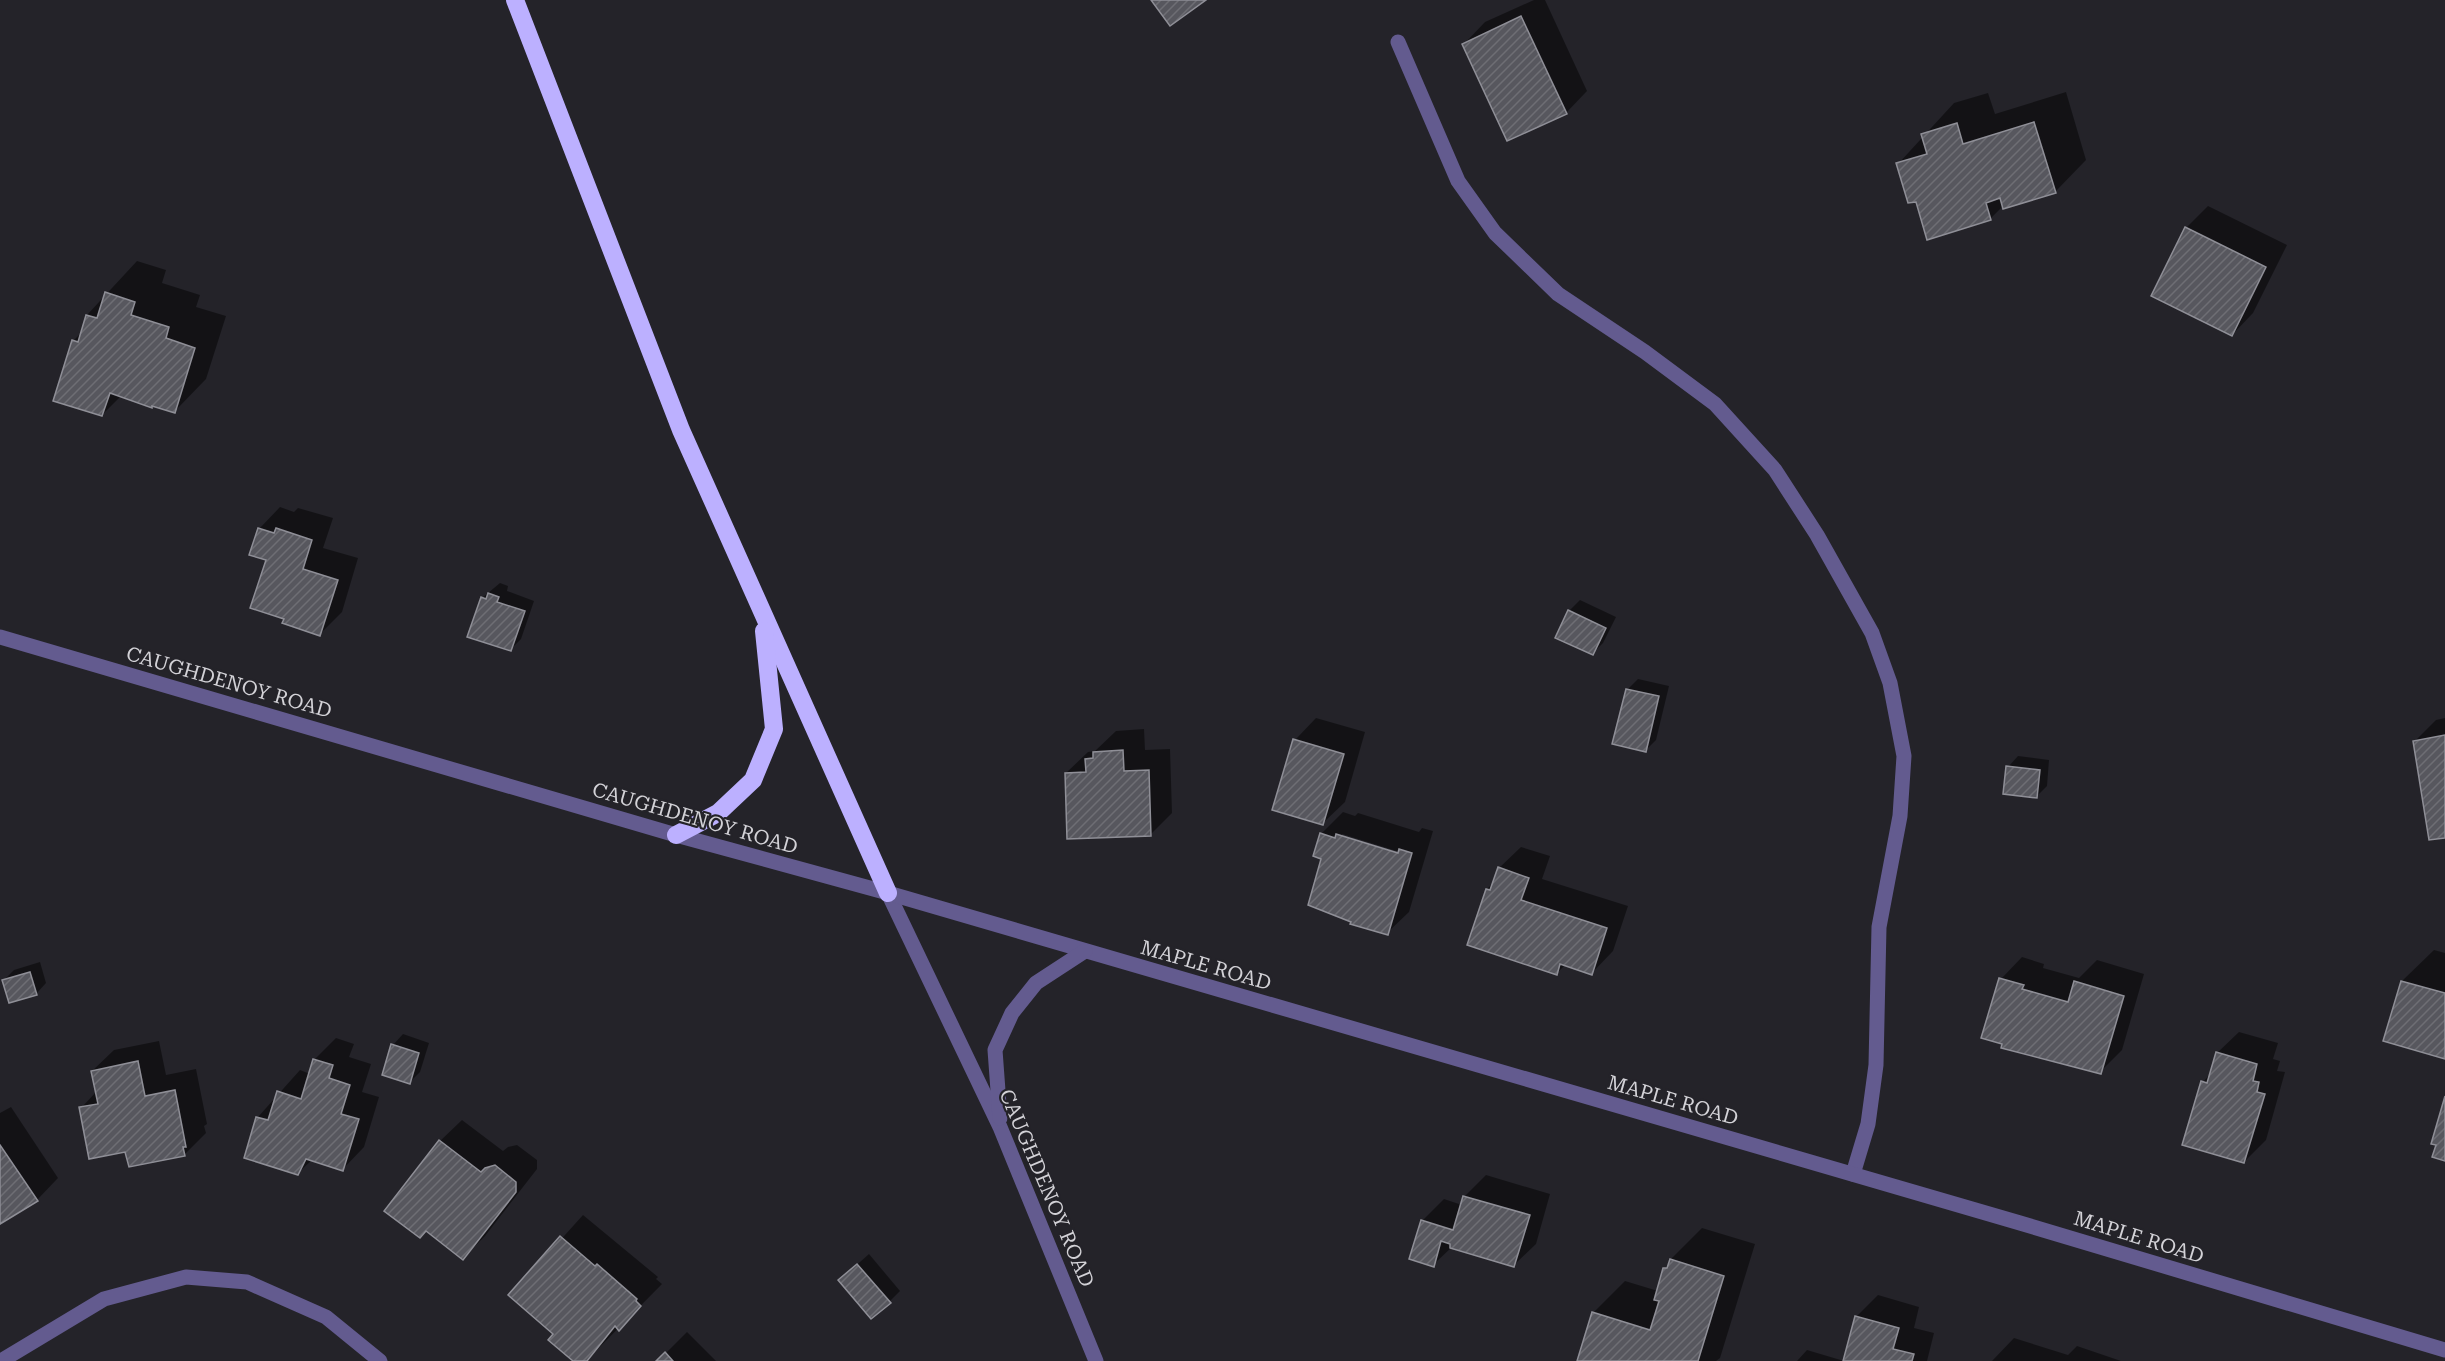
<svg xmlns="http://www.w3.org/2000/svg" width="2445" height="1361" font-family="'Roboto Serif',serif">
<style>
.shadow{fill:#0007;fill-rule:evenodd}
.building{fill:url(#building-hatch);stroke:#8f8f97;stroke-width:1.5}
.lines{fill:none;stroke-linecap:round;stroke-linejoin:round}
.minor{stroke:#635b8f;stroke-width:15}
.highway{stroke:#bcb0ff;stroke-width:18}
.labels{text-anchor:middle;stroke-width:4.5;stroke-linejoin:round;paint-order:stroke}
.street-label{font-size:20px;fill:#d3d2d7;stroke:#242329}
</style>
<defs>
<pattern id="building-hatch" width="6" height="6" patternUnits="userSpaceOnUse" patternTransform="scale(1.5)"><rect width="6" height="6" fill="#57575e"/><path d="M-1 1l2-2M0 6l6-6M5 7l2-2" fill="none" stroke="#6e6e74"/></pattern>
</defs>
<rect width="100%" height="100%" fill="#242329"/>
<g class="shadow">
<path d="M1534,0h11l42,91 -21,22 -102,-69 21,-22z"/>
<path d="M2066,92l20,68 -31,32 -52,14 -13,13 -73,-19 -19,-36 56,-61 34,-10 7,21z"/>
<path d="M2208,206l79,39 -34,68 -21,22 -46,-107z"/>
<path d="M137,261l29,9 -4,13 38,12 -4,12 30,9 -20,63 -31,32 -54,-15 -19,19 -29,-74 9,-9 5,-17z"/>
<path d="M280,507l14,5 4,-4 35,10 -10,30 35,10 -16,54 -22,22 -34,-16 -27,-89z"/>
<path d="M500,583l8,3 -1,5 27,10 -13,38 -11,11 -28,-52z"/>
<path d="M1580,600l36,17 -13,26 -10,10 -24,-42z"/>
<path d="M1638,679l31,7 -13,54 -11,11 -18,-61z"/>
<path d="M1316,718l49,14 -20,70 -22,21 -28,-83z"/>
<path d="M2445,718v118l-30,-95 21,-21z"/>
<path d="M1144,729l1,21 25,-1 2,64 -21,21 -85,-61 22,-21 7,-1 21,-20z"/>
<path d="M2018,756l31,4 -2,26 -10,10 -29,-29z"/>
<path d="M1343,812l12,4 3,-3 61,19 3,-4 11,3 -24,81 -22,21 -64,-75 -2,-24zM1342,834l64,20 -1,3 -63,-20z"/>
<path d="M1521,847l29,9 -8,23 86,27 -15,45 -21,22 -26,-9 -10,10 -69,-85 7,-7 5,-14z"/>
<path d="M2434,950l11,3v105l-43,-77z"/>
<path d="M2022,957l22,7 -1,4 36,10 18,-18 47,14 -22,76 -22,22 -96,-29 -3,-64z"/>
<path d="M40,962l6,21 -10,11 -32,-14 10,-10z"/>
<path d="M2239,1032l39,11 -5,16 7,2 -3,10 8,1 -19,68 -22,22 -41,-80 8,-9 6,-20z"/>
<path d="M403,1034l26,9 -9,29 -10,10 -17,-37z"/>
<path d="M336,1038l18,6 -5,13 22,7 -9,28 17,5 -15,50 -21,22 -31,-9 -14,13 -52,-16 12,-40 42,-47 10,4 4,-14z"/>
<path d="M159,1041l7,34 30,-6 11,55 -3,2 2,7 -22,22 -58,-5 -45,-42 16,-17 -5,-20 22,-21z"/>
<path d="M11,1107l47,71 -21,22 -37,21v-108z"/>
<path d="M462,1120l41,31 5,-4 9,-2 20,15v9l-52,67 -22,22 -23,-117z"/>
<path d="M1486,1175l64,19 -14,50 -22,21 -62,-18 -19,18 -11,-44 22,-22 18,6 3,-9z"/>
<path d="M583,1215l75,62 -2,2 6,5 -76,77h-11l-20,-27 -44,-39z"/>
<path d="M1702,1228l53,16 -35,114 -4,3h-138l15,-48 32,-32 33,10 7,-22 6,-10z"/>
<path d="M869,1254l31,37 -10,10 -39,-31z"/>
<path d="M1878,1295l41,12 -5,21 20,5 -7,28h-130l10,-11 37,11 12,-44z"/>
<path d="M687,1332l29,29h-58z"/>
<path d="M2014,1338l54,17 9,-9 44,15h-129z"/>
</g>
<g class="building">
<path d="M1151,0h55l-36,26z"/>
<path d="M1521,16l46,98 -60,27 -45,-97z"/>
<path d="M2034,122l22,71 -53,16 -3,-11 -14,5 5,17 -64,20 -11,-38 -8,1 -12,-40 31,-9 -6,-20 36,-11 6,21z"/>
<path d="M2185,227l81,40 -34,69 -81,-40z"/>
<path d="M105,292l30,10 -4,13 38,12 -3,11 29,10 -20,65 -23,-7v2l-42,-15 -8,23 -49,-15 19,-61 6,2 8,-27 11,3z"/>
<path d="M258,528l16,5 2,-5 36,12 -9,29 35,11 -18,56 -38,-13 2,-4 -34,-11 16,-48 -17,-5z"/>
<path d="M488,593l11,4 -2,5 28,9 -14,40 -44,-14 14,-40 5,2z"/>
<path d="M1568,610l38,18 -13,27 -38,-17z"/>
<path d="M1626,689l33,7 -13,56 -34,-8z"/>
<path d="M2445,735v103l-16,2 -16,-99z"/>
<path d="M1293,739l51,15 -21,71 -51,-15z"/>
<path d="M1123,750l1,21 25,-1 2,66 -84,3 -2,-66 21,-1 -1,-13 8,-1v-6z"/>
<path d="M2006,766l34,4 -3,28 -34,-4z"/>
<path d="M1320,833l15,5 1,-4 62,19 1,-4 13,4 -24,82 -38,-11 1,-2 -43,-17 13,-46 -8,-3z"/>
<path d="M1498,867l31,11 -8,22 86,28 -15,47 -32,-11 -3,11 -90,-30 19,-56 4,1z"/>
<path d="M30,972l7,23 -28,8 -7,-23z"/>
<path d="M1999,978l25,7 -2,4 46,13 6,-21 50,15 -23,78 -100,-26 1,-4 -21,-6z"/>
<path d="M2401,981l44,12v66l-62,-18z"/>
<path d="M391,1044l28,9 -9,31 -28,-9z"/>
<path d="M2216,1052l41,12 -4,17 6,1 -2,10 8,2 -21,69 -62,-18 19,-64 6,2z"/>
<path d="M313,1059l20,6 -4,13 21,7 -9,29 18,5 -16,52 -37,-12 -8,16 -54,-17 12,-41 12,3 9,-29 24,8z"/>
<path d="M138,1061l7,35 30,-6 11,57h-3l2,9 -56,11 -4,-15 -36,7 -10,-52 19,-3 -7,-33z"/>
<path d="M2445,1096v65l-13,-4 4,-12 -5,-1z"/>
<path d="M439,1140l42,32 4,-4 10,-3 21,17v10l-53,68 -37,-29 -6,7 -36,-27z"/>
<path d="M0,1145l38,56 -38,23z"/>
<path d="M1463,1196l67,19 -16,52 -64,-19v-4l-9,-3 -7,26 -25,-8 12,-39 32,10z"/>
<path d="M560,1236l35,30 2,-2 40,35 -1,2 5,5 -22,25 -4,-5 -28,35h-14l-25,-21 5,-6 -45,-39z"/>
<path d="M1670,1259l54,17 -26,85h-121l15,-49 58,18 9,-29 -5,-1 9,-32h4z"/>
<path d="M857,1264l34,39 -20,16 -33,-39z"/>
<path d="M1855,1316l44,12 -6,21 21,5 -2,7h-69z"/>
<path d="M665,1352l8,9h-17z"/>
</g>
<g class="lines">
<g class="minor">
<path d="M1398,42l60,139 37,52 63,61 87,58 70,52 60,66 42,65 55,98 18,50 14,73 -4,60 -21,111 -3,138 -8,59 -15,50"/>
<path d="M0,637l676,198 212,58 112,234 96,234"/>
<path d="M888,893l1132,330 425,127"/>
<path d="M1000,1118l-5,-68 17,-37 24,-30 49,-32"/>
<path d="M1,1361l103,-62 82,-22 61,5 79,35 54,44"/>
</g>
<g class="highway">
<path d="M515,0l166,430 207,463"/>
<path d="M676,835l42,-22 35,-33 21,-51 -10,-98"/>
</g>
</g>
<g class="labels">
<g class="street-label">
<text transform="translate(229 682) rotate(16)" y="7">CAUGHDENOY ROAD</text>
<text transform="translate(695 818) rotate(16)" y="7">CAUGHDENOY ROAD</text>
<text transform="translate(1206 965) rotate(16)" y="7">MAPLE ROAD</text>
<text transform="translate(1673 1100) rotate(16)" y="7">MAPLE ROAD</text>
<text transform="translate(1047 1188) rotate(67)" y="7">CAUGHDENOY ROAD</text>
<text transform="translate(2139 1237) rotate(17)" y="7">MAPLE ROAD</text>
</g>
</g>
</svg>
